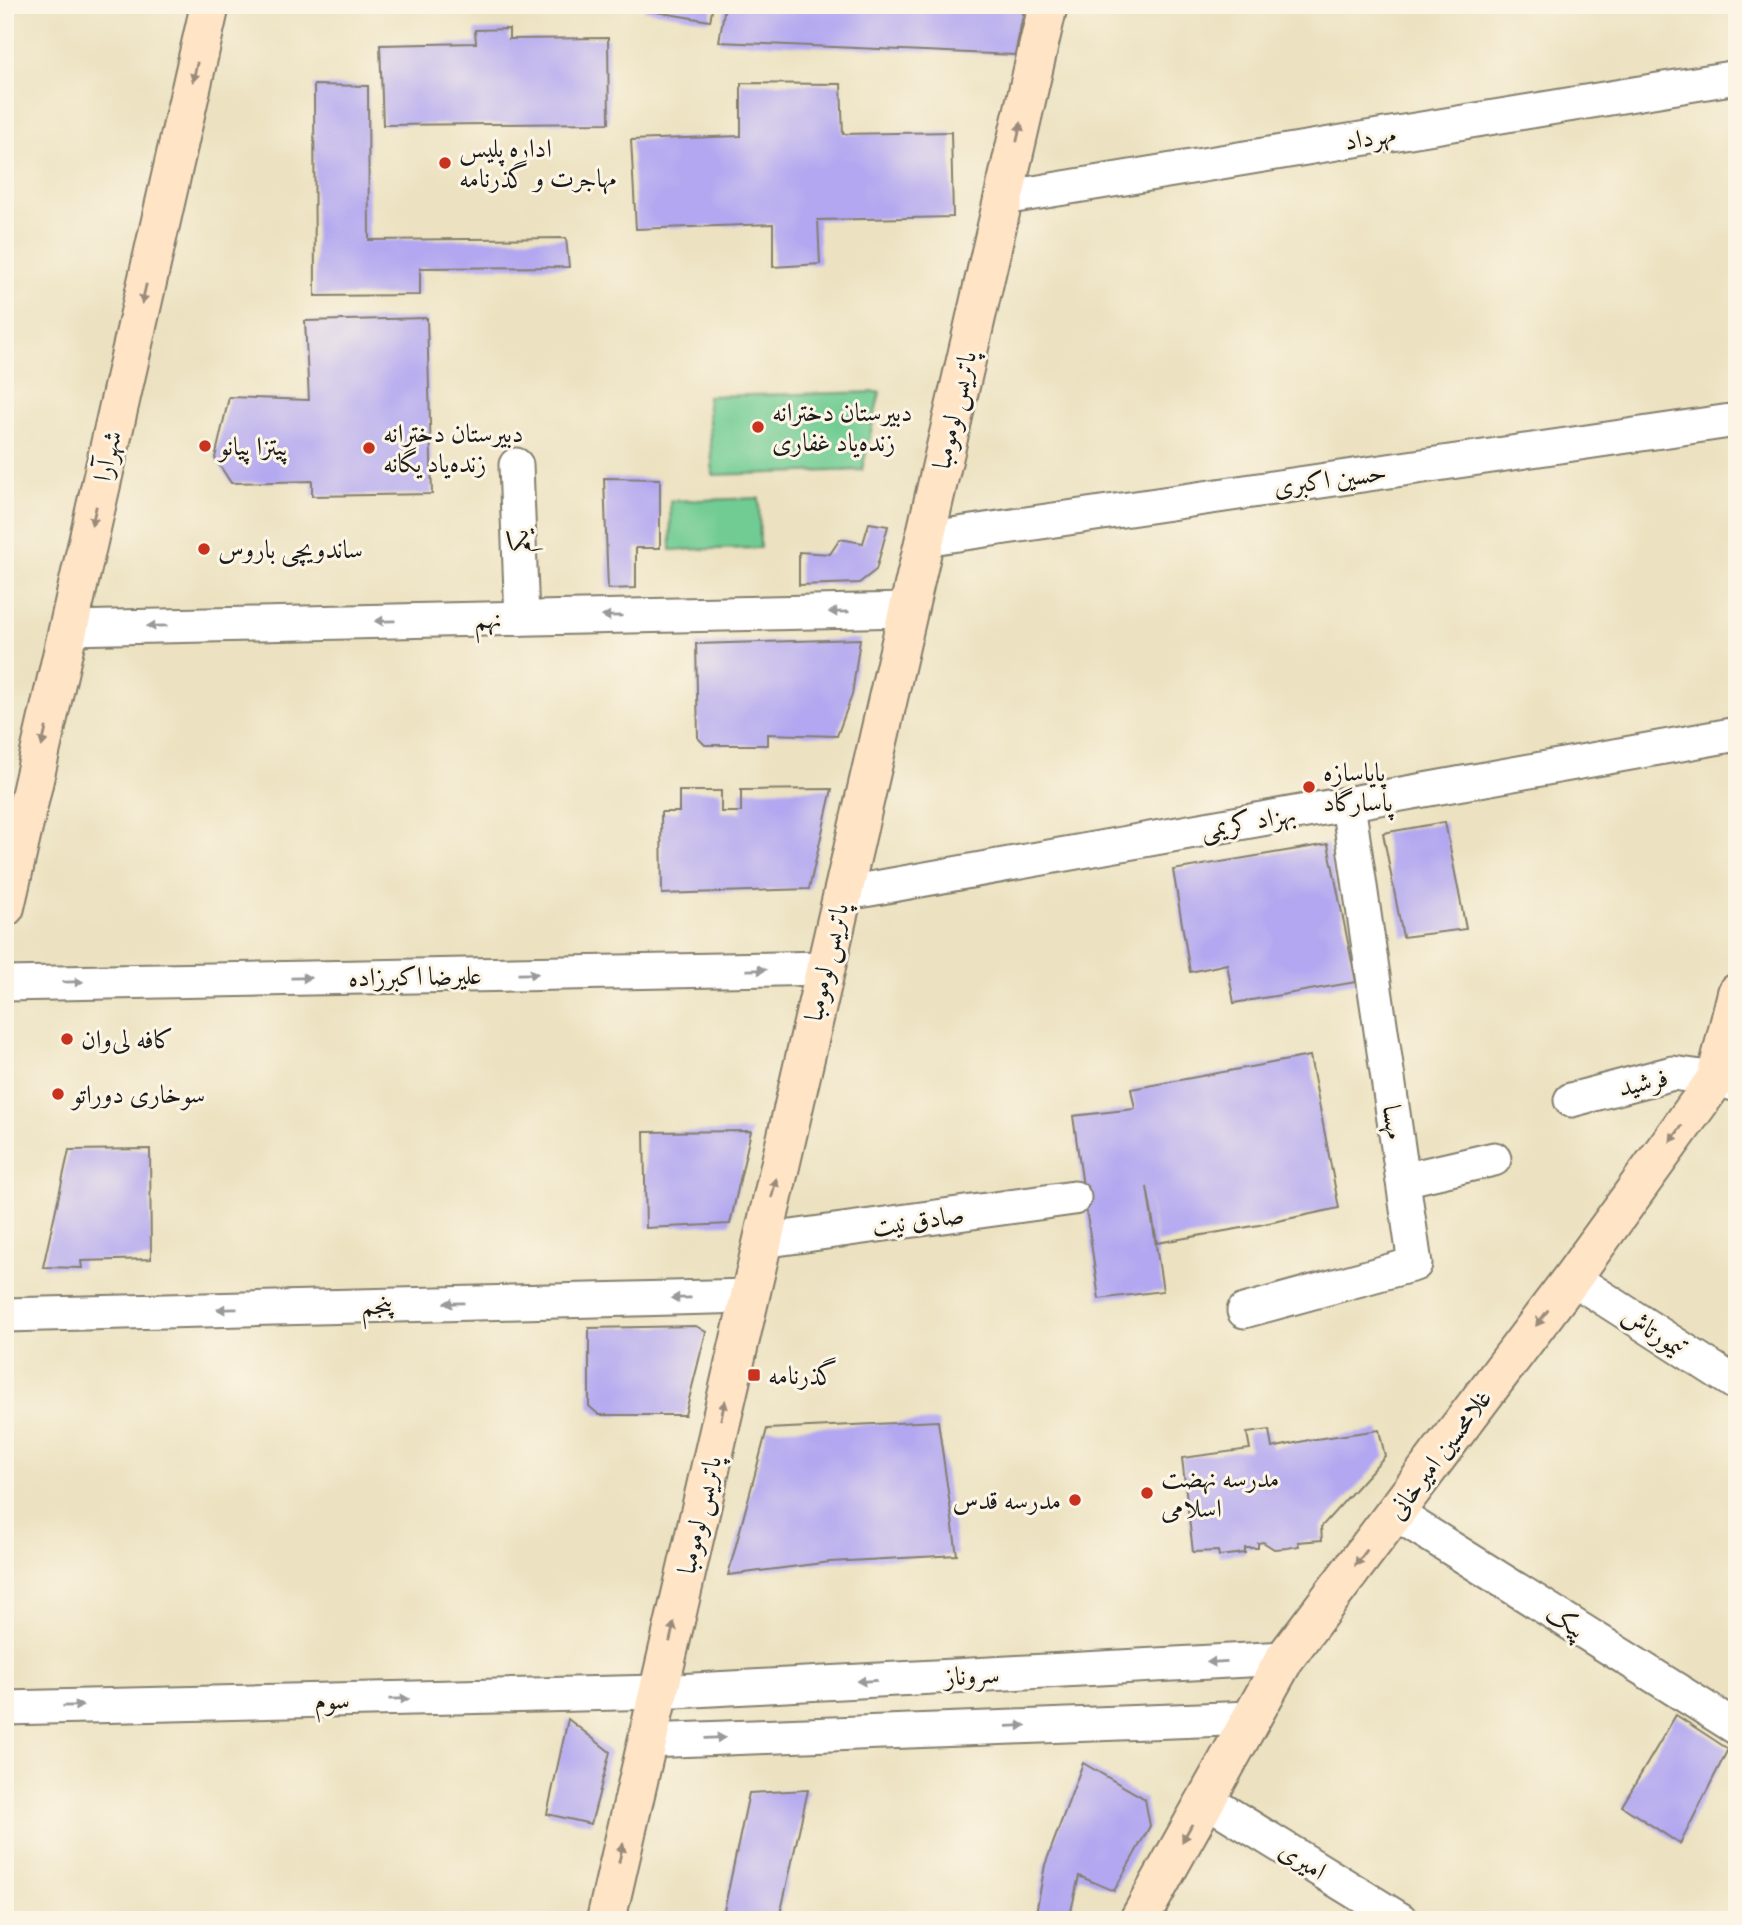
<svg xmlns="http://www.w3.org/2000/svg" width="1742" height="1925" font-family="'Sorts Mill Goudy',Amiri,serif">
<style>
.green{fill:#71cc93;stroke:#467458;stroke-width:2}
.building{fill:#b2a7f0}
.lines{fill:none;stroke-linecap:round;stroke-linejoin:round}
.street-casing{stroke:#847f6e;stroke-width:37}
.secondary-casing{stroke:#847f6e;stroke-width:42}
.street{stroke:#fff;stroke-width:33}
.secondary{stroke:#ffe4c6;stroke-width:38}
.oneway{fill:#998a7a}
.oneway2{fill:#999}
.poi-dot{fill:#c8321e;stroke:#fcf5e5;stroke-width:2.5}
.labels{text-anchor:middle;stroke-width:6;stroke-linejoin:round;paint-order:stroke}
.street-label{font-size:26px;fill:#1c1c1c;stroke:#fcf5e5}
.poi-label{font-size:26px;fill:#1c1c1c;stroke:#fcf5e5;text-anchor:start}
</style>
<rect width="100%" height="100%" fill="#fcf5e5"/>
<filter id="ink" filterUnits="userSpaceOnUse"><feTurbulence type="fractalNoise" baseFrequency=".0143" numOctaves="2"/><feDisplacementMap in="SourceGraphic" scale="14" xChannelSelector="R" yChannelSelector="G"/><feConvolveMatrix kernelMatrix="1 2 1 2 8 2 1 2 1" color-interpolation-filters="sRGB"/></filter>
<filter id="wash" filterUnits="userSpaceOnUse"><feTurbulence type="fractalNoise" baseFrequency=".00686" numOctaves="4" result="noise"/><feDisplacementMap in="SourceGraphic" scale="28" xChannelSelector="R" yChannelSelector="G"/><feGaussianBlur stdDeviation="1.57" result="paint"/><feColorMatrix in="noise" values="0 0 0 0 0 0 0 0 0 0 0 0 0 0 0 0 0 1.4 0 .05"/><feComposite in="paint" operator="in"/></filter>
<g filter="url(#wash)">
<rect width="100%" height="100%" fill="#ece2c1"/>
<g class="green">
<path d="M880,392l-18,78 -149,5 -6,-79z"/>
<path d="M759,498l1,50 -89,2 -1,-49z"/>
</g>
<g id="blocks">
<g class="building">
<path d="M645,5h68l-3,16 -66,-11z"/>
<path d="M725,5h300l-10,50 -296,-13z"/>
<path d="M509,29v10l99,-1 1,85 -226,2 -3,-80 96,-2 -1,-13z"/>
<path d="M741,83l100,1 2,50 108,-2 2,85 -135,3 2,44 -47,3v-43l-137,5 -5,-89 110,-4z"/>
<path d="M314,85l54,1 1,154 197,-2 3,29 -149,1v27l-105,1z"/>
<path d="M427,318l5,176 -120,2v-15l-81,2 -16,-25 14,-61 80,3 -4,-79z"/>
<path d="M604,478l56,1v69h-24v40l-28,1z"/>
<path d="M869,523l19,3 -12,44 -17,13 -60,2v-33l31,2 10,-15 23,4z"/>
<path d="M860,639l-8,56 -15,41 -69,-2v11h-63l-7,-7 -2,-94z"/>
<path d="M832,789l-23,100 -147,5 -1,-82h18v-21h42v21h20v-22z"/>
<path d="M1445,822l21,107 -63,8 -20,-104z"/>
<path d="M1328,844l28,138 -122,21 -7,-39 -37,8 -17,-102z"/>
<path d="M1310,1056l29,152 -80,17 -102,18 -10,-56 16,104 -64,8 -26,-183 62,-7 -4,-20z"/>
<path d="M751,1131l-21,93 -84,4 -2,-96z"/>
<path d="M150,1149l1,110 -70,2 1,7 -39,-1 26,-117z"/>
<path d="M696,1326l10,6 -21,83h-86l-10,-9v-78z"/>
<path d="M938,1421l19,134 -127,7 -102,13 39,-146z"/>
<path d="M1269,1430l3,18 37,-8 70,-10 6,26 -64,71 1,13 -24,2 1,4 -12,2 -13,1 -11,-7 -5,1v5h-13v5l-26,3 -1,-5 -25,1 -11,-94 68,-9 -3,-16z"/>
<path d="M1676,1715l52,34 -48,95 -58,-38z"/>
<path d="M568,1719l42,33 -19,72 -44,-10z"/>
<path d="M1083,1763l62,36 5,27 -36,65 -35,-15 -10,44h-28l-6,-2 10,-53z"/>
<path d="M808,1790l-29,130h-57l27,-127z"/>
</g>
</g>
</g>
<g filter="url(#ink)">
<use href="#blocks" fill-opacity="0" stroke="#847f6e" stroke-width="2"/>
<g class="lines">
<g class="street-casing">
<g id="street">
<path d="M1003,198l734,-121"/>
<path d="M516,465l6,153"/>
<path d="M924,539l813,-119"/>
<path d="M68,628l840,-18"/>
<path d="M842,894l895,-160"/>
<path d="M5,984l820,-16"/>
<path d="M1571,1100l102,-27 43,6 21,6"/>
<path d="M1403,1180l91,-21"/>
<path d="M762,1241l312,-43"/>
<path d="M1572,1278l165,106"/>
<path d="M1244,1311l171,-47 -67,-460"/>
<path d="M5,1315l745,-19"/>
<path d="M1395,1513l342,215"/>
<path d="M5,1708l653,-16 627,-34"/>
<path d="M647,1741l605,-23"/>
<path d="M1206,1800l195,120"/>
</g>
</g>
<g class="secondary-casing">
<g id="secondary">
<path d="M5,907l205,-902"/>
<path d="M606,1920l442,-1915"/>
<path d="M1139,1920l146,-262 287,-380 144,-199 21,-86"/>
</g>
</g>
<use href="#street" class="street"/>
<use href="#secondary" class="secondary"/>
</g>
<defs><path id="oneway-solid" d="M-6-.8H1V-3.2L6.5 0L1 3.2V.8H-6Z" transform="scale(1.75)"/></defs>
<g class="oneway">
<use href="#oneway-solid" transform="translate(195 72) rotate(103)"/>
<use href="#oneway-solid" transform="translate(1019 132) rotate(-77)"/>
<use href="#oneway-solid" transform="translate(144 294) rotate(103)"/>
<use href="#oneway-solid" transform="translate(94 516) rotate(103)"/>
<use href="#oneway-solid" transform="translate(44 737) rotate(103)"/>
<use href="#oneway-solid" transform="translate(1676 1134) rotate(126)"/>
<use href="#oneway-solid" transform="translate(774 1188) rotate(-77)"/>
<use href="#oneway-solid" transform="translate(1542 1318) rotate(127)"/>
<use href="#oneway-solid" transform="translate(723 1410) rotate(-77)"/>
<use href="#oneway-solid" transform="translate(1361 1558) rotate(127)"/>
<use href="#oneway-solid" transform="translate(672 1632) rotate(-77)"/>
<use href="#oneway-solid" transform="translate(1187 1833) rotate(119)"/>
<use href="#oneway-solid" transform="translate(621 1853) rotate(-77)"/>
</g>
<g class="oneway2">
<use href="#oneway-solid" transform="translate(839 612) rotate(179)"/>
<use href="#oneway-solid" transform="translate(612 616) rotate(179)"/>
<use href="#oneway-solid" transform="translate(385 621) rotate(179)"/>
<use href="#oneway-solid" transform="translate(157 626) rotate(179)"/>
<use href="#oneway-solid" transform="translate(756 970) rotate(-1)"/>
<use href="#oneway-solid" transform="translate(528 974) rotate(-1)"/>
<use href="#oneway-solid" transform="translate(301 978) rotate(-1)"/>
<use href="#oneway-solid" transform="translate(73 982) rotate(-1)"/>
<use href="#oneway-solid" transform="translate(681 1298) rotate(179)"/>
<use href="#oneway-solid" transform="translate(454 1303) rotate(179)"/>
<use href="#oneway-solid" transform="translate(227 1309) rotate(179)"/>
<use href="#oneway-solid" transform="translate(1217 1662) rotate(177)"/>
<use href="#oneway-solid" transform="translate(867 1681) rotate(177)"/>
<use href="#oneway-solid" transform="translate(399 1699) rotate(-1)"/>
<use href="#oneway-solid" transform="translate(73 1706) rotate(-1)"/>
<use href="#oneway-solid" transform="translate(1016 1726) rotate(-2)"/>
<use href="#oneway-solid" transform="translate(715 1738) rotate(-2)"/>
</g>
</g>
<g class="poi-dot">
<circle cx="445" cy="163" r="7"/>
<circle cx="758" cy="427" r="7"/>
<circle cx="205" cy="446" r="7"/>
<circle cx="369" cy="448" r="7"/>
<circle cx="204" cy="549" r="7"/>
<circle cx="1309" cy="787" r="7"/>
<circle cx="67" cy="1039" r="7"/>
<circle cx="58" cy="1094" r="7"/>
<rect x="747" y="1368" width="14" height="14" rx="3.5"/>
<circle cx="1147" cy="1493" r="7"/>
<circle cx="1075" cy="1500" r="7"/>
</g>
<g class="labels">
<g class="street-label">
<text transform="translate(1370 137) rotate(-9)" y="9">مهرداد</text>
<text transform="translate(954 410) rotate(-77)" y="9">پاتریس لومومبا</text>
<text transform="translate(107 456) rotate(-77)" y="9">شهرآرا</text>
<text transform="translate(1330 479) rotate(-8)" y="9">حسین اکبری</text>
<text transform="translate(519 541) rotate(-92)" y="9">یکم</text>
<text transform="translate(488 619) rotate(-1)" y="9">نهم</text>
<text transform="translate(1248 821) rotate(-10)" y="9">بهزاد کریمی</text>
<text transform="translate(826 962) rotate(-77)" y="9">پاتریس لومومبا</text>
<text transform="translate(415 976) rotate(-1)" y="9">علیرضا اکبرزاده</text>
<text transform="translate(1643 1082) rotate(-13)" y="9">فرشید</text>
<text transform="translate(1394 1122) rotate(82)" y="9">مهسا</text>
<text transform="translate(918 1220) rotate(-8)" y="9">صادق نیت</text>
<text transform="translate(377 1305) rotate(-1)" y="9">پنجم</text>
<text transform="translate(1654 1331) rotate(33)" y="9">تیمورتاش</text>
<text transform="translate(1439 1454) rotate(-53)" y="9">غلامحسین امیرخانی</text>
<text transform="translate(699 1515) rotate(-77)" y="9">پاتریس لومومبا</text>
<text transform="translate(1566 1621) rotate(32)" y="9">پیک</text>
<text transform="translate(972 1675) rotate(-3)" y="9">سروناز</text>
<text transform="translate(332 1700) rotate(-1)" y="9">سوم</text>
<text transform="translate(1303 1860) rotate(32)" y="9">امیری</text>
</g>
<g class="poi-label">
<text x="459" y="157">اداره پلیس<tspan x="459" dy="30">مهاجرت و گذرنامه</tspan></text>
<text x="772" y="421">دبیرستان دخترانه<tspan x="772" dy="30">زنده‌یاد غفاری</tspan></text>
<text x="383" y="442">دبیرستان دخترانه<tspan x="383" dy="30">زنده‌یاد یگانه</tspan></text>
<text x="219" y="455">پیتزا پیانو</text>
<text x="218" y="558">ساندویچی باروس</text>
<text x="1323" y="781">پایاسازه<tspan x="1323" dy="30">پاسارگاد</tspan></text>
<text x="81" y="1048">کافه لی‌وان</text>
<text x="72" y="1103">سوخاری دوراتو</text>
<text x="768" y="1384">گذرنامه</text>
<text x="1161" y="1487">مدرسه نهضت<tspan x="1161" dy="30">اسلامی</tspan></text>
<text x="1061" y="1509" text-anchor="end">مدرسه قدس</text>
</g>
</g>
<rect width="1742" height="1925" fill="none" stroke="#fcf5e5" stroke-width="28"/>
</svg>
